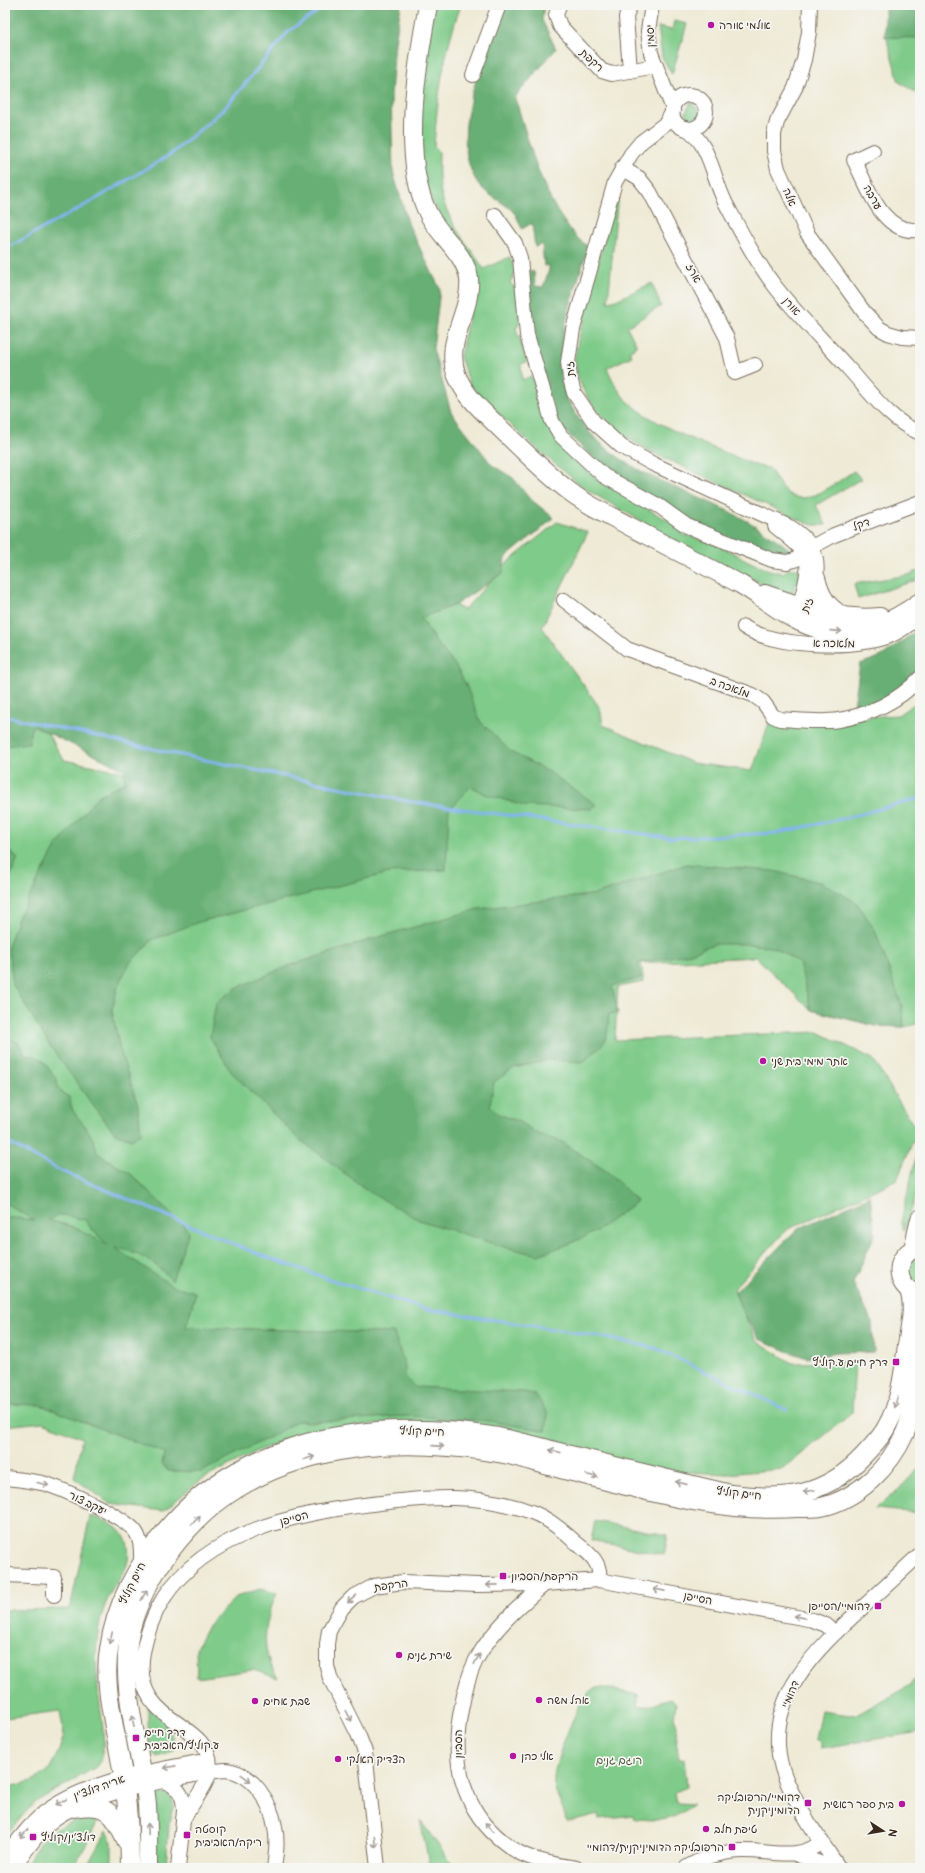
<svg xmlns="http://www.w3.org/2000/svg" width="925" height="1873" font-family="Pangolin,'Playpen Sans Hebrew',sans-serif">
<style>
.green{fill:#7fcb89;stroke:#5d7a54}
.forest{fill:#67af75;stroke:#516c4a;fill-rule:evenodd}
.lines{fill:none;stroke-linecap:round;stroke-linejoin:round}
.stream{stroke:#84b4ef;stroke-width:3}
.minor-casing{stroke:#7a6d5e;stroke-width:16}
.major-casing{stroke:#7a6d5e;stroke-width:20}
.minor{stroke:#fff;stroke-width:14}
.major{stroke:#fff;stroke-width:18}
.oneway{stroke:#a79f9a}
.poi-dot{fill:#b5179e;stroke:#f6f6f2;stroke-width:1.5}
.labels{text-anchor:middle;stroke-width:3.5;stroke-linejoin:round;paint-order:stroke}
.poi-label{font-size:11px;fill:#3b2a1e;stroke:#f6f6f2;text-anchor:start}
.street-label{font-size:11px;fill:#3b2a1e;stroke:#f6f6f2}
.park-label{font-size:11px;fill:#4f5a3e;stroke:#f6f6f2}
</style>
<rect width="100%" height="100%" fill="#f6f6f2"/>
<filter id="ink" filterUnits="userSpaceOnUse"><feTurbulence type="fractalNoise" baseFrequency=".025" numOctaves="2"/><feDisplacementMap in="SourceGraphic" scale="8" xChannelSelector="R" yChannelSelector="G"/><feConvolveMatrix kernelMatrix="1 2 1 2 8 2 1 2 1" color-interpolation-filters="sRGB"/></filter>
<filter id="wash" filterUnits="userSpaceOnUse"><feTurbulence type="fractalNoise" baseFrequency=".012" numOctaves="4" result="noise"/><feDisplacementMap in="SourceGraphic" scale="16" xChannelSelector="R" yChannelSelector="G"/><feGaussianBlur stdDeviation="0.9" result="paint"/><feColorMatrix in="noise" values="0 0 0 0 0 0 0 0 0 0 0 0 0 0 0 0 0 1.4 0 .05"/><feComposite in="paint" operator="in"/></filter>
<g filter="url(#wash)">
<rect width="100%" height="100%" fill="#eeead5"/>
<g class="green">
<path d="M434,5h27c-17,46 -24,93 -27,142l5,5c0,11 -1,24 1,35 5,31 26,56 44,82l25,-12 7,13 -6,13 7,6 3,32 -4,8 11,33 -6,2 1,16 9,-4 17,49 10,19 41,37 82,47v6c11,3 22,6 33,10 25,10 42,25 69,29l5,-4h12l-2,12 -6,11 -9,2 -109,-54 -87,-50 -43,-35 -64,-58 -10,-12 -10,-28 12,-56 -26,-70 -18,-39 -6,-25 -3,-60z"/>
<path d="M885,5h35v90l-21,-13 -11,-38z"/>
<path d="M674,21l13,3 -15,50 -10,-17 -4,-30 14,3z"/>
<path d="M691,102l9,10 -9,14 -5,-14z"/>
<path d="M618,193l-10,109 8,-2 36,-17 9,23 -34,21 10,19 -8,5 3,5 -25,12c4,9 9,19 15,27 26,31 98,55 136,71l11,2c5,7 10,17 16,23 20,20 51,-9 69,-20l7,8 -45,26 10,20h-13l-9,-3 -151,-69c-35,-19 -75,-49 -78,-93 0,-6 2,-13 3,-19l34,-132z"/>
<path d="M557,522l31,10 -46,95 58,81 3,17 90,38 59,8 17,-48 129,-8 22,-15v323l-16,4 -28,-1 -65,-16 -55,-53 -115,6 3,19 -26,5 -3,53 203,-8 55,27 44,72 -20,49 -111,50 -53,59 23,51 36,23 63,-1 -3,51 -69,56 -56,5 -64,-3 -263,-49 -80,7 -61,21 -58,30 -38,31 -53,-7 -36,-26 8,-40 -39,-16 -38,4v-771l15,32 44,73 170,33 178,-211 52,28 43,-47z"/>
<path d="M920,571v7l-6,3 -56,18 -4,-15 60,-10 -1,-2z"/>
<path d="M915,1121l5,8v55l-16,47 -3,-10 19,-81 -1,-9z"/>
<path d="M920,1252v37l-10,-4 -5,-23z"/>
<path d="M920,1467v46l-45,-4 24,-20z"/>
<path d="M90,1516c15,4 35,12 38,30 3,21 -6,28 -16,44 -6,11 -11,25 -13,38 -4,20 -3,40 -1,60 2,26 11,54 0,78l-64,37 -29,33v-48l27,-7 16,-10 10,-18 6,-18 -4,-24 -55,7v-108l65,-1z"/>
<path d="M595,1521l73,14 -4,20 -73,-15z"/>
<path d="M260,1589l17,4c-9,21 -16,45 -8,68 1,6 6,12 9,17l-25,-8 -56,8 -1,-30 13,-24 27,-27z"/>
<path d="M920,1672v60l-99,16v-6l-6,-3 6,-28 29,4 8,-1 54,-30z"/>
<path d="M596,1688h9l33,7v12c13,0 22,-6 34,-8l4,4 -2,14 3,8 -1,15 3,19 5,-1 3,29 -12,5 2,11 16,1c-25,20 -29,16 -59,15l-1,-4 -34,4 -1,-5 -32,8c-1,-14 -10,-25 -12,-38 -2,-19 19,-66 28,-84l7,-8z"/>
<path d="M148,1707c15,13 26,22 26,43l-7,4 -10,3c-12,-9 -8,-36 -9,-50z"/>
<path d="M160,1794h7l5,4 2,10 -5,16 -3,44h-14l2,-69z"/>
<path d="M82,1818l17,1 -25,49h-50c16,-29 26,-39 58,-50z"/>
<path d="M420,1820l35,48h-25z"/>
<path d="M106,1831l6,11v26h-26z"/>
</g>
<g class="forest">
<path d="M5,5h396l-6,37 -4,52 2,78 16,54 31,63 -7,60 18,63 41,53 21,13 16,20 25,20 -49,40 -2,15 -48,32 -34,13 15,24 19,23 11,20 14,36 31,31 38,20 48,33 -6,4 -67,-3 -39,-12 -14,-8 -17,19 -5,2 -3,63 -57,3 -190,49 -47,18 -23,24 -11,22 -6,24 8,40 18,55 3,28 -9,6 -16,-5 -16,-19 -50,-69 -37,-61 -5,-38 10,-29 39,-73 41,-49 27,-14 -1,-9 1,-3 -91,-44 -3,2 -2,15 -24,3z"/>
<path d="M506,5h38l-2,15 14,29 -41,48c15,49 31,118 73,150 -10,34 -27,79 -28,115 -1,19 5,34 15,51 42,67 129,77 190,119 11,7 22,14 31,24l-9,2 -82,-29 -85,-47 -61,-56 -27,-83 -4,-70 2,-2 4,1 1,14 8,1 6,-17v-5l-5,1 -2,-22 -7,3 -3,-24 -10,6c-2,-4 -4,-10 -6,-14 -11,-14 -29,-18 -39,-33 -32,-52 10,-127 29,-177z"/>
<path d="M885,5h35v32l-5,1 -30,-1z"/>
<path d="M920,628v51l-39,24 -28,10 7,-49 22,-8z"/>
<path d="M5,847l13,12 -13,30z"/>
<path d="M687,864l87,7 49,12 34,20 18,27 27,76 2,21 -28,-1 -65,-16 -12,-47 -24,-15 -26,-4h-35l-23,9 -53,10 3,15 -29,8 6,27 -9,1c-2,32 -3,28 -26,48l-33,-2 -36,8 -20,14 -4,23 8,9 20,7 20,13 24,8 47,31 28,28 -40,30 -28,13 -31,11 -34,-8 -85,-27 -48,-27 -72,-54 -67,-66 -22,-36 6,-34 20,-15 55,-23 91,-29 96,-27 119,-15z"/>
<path d="M5,1029l6,10 7,3 8,13 10,1 7,5 14,19 1,8 4,5 7,4c2,4 2,12 5,15 10,14 21,24 23,41l35,22 57,56 -17,50c-12,-16 -37,-31 -57,-33l56,37 24,7v4l-9,31 208,6 11,33v11l10,10 110,5 11,3 12,19 -2,17 -57,-10 -83,-5 -92,6 -17,-1 -25,15 -71,36 -33,-1 -6,-7 2,-11 -124,-48 -35,-1v-187l29,3 -29,-17zM63,1215l22,5 10,13 13,12 -37,-19 -23,-6 8,-4z"/>
<path d="M870,1196l5,38 -22,49 19,39 2,30 -37,1 -30,5 -20,-7 -28,-12 -18,-31 -6,-16 61,-62z"/>
</g>
<g class="lines">
<g class="stream">
<path d="M5,249l86,-47 80,-48 53,-45 65,-78 38,-26"/>
<path d="M5,716l171,38 236,48 261,36 104,-5 73,-16 70,-19"/>
<path d="M5,1141l56,30 197,83 74,26 93,29 166,26 64,13 132,62"/>
</g>
</g>
</g>
<g filter="url(#ink)">
<g class="lines">
<g class="minor-casing">
<g id="minor">
<path d="M559,5l-3,10 4,11 42,45 10,3 43,-8"/>
<path d="M630,5l-4,12 4,54"/>
<path d="M652,5l-4,26 3,22 22,56"/>
<path d="M810,5l-1,27 -5,28 -9,28 -18,34 -3,12v17l4,18 29,64 57,79 15,16 9,5 14,4 18,1"/>
<path d="M473,75l26,-70"/>
<circle cx="689" cy="112" r="17"/>
<path d="M673,111l-7,12 -25,19 -10,12 -16,28 -42,147 -5,33 2,16 4,15 20,29 28,25 31,17 137,63c25,16 31,32 24,61 -3,10 -5,20 -12,28"/>
<path d="M686,128c24,15 27,50 39,74 15,28 30,58 49,83 23,30 50,56 75,84 21,23 41,52 71,64"/>
<path d="M873,151l-19,9c14,27 28,75 66,70"/>
<path d="M622,168l17,10 11,14 77,146 8,35 20,-8"/>
<path d="M495,215l20,28 5,15 7,77 25,86 9,15 43,40 55,30 28,20 85,34 15,2 8,-2 17,-13 22,-12 86,-33"/>
<path d="M775,526c8,7 17,13 24,21 19,20 0,45 0,68"/>
<path d="M564,600l63,49 126,46 10,7 10,14 7,3c19,1 40,4 59,1 30,-5 60,-19 81,-42"/>
<path d="M744,627c32,21 109,22 145,9 12,-4 22,-13 31,-20"/>
<path d="M5,1478c12,1 25,3 37,5 19,5 81,33 93,48 7,9 6,21 6,32"/>
<path d="M5,1575l49,2v18"/>
<path d="M545,1584c-27,23 -52,45 -69,76 -8,16 -12,33 -15,50 -11,57 4,110 57,142 16,9 40,13 58,16"/>
<path d="M163,1781c14,5 20,12 21,27"/>
<path d="M183,1820c7,-15 28,-38 27,-54 -1,-47 -80,-41 -67,-114 4,-19 10,-37 20,-53 44,-68 135,-86 209,-95 55,-7 108,-12 162,9 15,6 28,17 40,28 13,11 28,20 25,39"/>
<path d="M795,1854l39,14"/>
<path d="M5,1857c13,-16 26,-35 43,-47 43,-30 100,-38 150,-48l9,3 3,7"/>
<path d="M11,1868c15,-15 25,-35 42,-48 29,-23 93,-36 130,-43 14,-2 28,-6 42,-7 28,2 46,32 50,57 3,14 1,28 -1,41"/>
<path d="M178,1868l6,-57"/>
<path d="M378,1868l-13,-116 -7,-18 -28,-56 -3,-12v-22l2,-13 13,-23 11,-11 21,-11 29,-4 74,3 68,-1 54,-4 214,40 13,5 9,8"/>
<path d="M686,1868c17,-11 35,-16 55,-17 30,-1 55,11 81,-9"/>
<path d="M839,1868c-19,-28 -47,-67 -57,-100 -20,-69 35,-119 80,-160 20,-18 39,-36 58,-54"/>
</g>
</g>
<g class="major-casing">
<g id="major">
<path d="M428,5c-11,59 -27,151 -1,206 10,24 39,42 42,68 3,34 -26,62 -12,97 9,22 29,38 45,54 23,22 45,45 71,64 18,13 38,22 58,33 36,19 73,38 109,57 28,16 50,39 83,46 34,7 69,-7 97,-28"/>
<path d="M816,578c4,18 11,29 27,38"/>
<path d="M765,594c38,13 73,27 115,23"/>
<path d="M913,1249l7,-30"/>
<path d="M918,1294c-26,-7 -24,-42 2,-47"/>
<path d="M74,1808c34,-6 39,5 53,34"/>
<path d="M130,1868c0,-37 -3,-73 -10,-110 -6,-35 -17,-73 -11,-109 7,-49 32,-91 64,-127 32,-36 74,-60 120,-75 67,-21 136,-21 205,-10 31,6 62,16 93,23 46,12 93,23 140,34 54,7 95,2 133,-39 8,-9 18,-18 23,-29 12,-21 16,-49 19,-73 2,-20 10,-44 3,-63"/>
<path d="M148,1868c0,-24 1,-49 -2,-73 -7,-50 -27,-114 -16,-163 13,-55 60,-115 108,-144 77,-46 167,-49 254,-36 18,2 36,8 53,13 81,20 167,49 251,43 8,0 17,0 25,-1 37,-8 69,-40 84,-74 10,-24 12,-52 15,-78"/>
</g>
</g>
<use href="#minor" class="minor"/>
<use href="#major" class="major"/>
</g>
<defs><path id="oneway-shaft" d="M-6 0H5M1.5-3L5.5 0L1.5 3" fill="none" stroke-width="1.6" stroke-linecap="round" stroke-linejoin="round"/></defs>
<g class="oneway">
<use href="#oneway-shaft" transform="translate(836 631) rotate(4)"/>
<use href="#oneway-shaft" transform="translate(896 1402) rotate(106)"/>
<use href="#oneway-shaft" transform="translate(438 1446) rotate(4)"/>
<use href="#oneway-shaft" transform="translate(555 1451) rotate(-166)"/>
<use href="#oneway-shaft" transform="translate(309 1458) rotate(-17)"/>
<use href="#oneway-shaft" transform="translate(592 1476) rotate(14)"/>
<use href="#oneway-shaft" transform="translate(681 1483) rotate(-167)"/>
<use href="#oneway-shaft" transform="translate(43 1484) rotate(15)"/>
<use href="#oneway-shaft" transform="translate(809 1491) rotate(170)"/>
<use href="#oneway-shaft" transform="translate(196 1520) rotate(-44)"/>
<use href="#oneway-shaft" transform="translate(492 1585) rotate(179)"/>
<use href="#oneway-shaft" transform="translate(659 1590) rotate(-169)"/>
<use href="#oneway-shaft" transform="translate(144 1595) rotate(-62)"/>
<use href="#oneway-shaft" transform="translate(352 1599) rotate(139)"/>
<use href="#oneway-shaft" transform="translate(800 1617) rotate(-169)"/>
<use href="#oneway-shaft" transform="translate(111 1638) rotate(102)"/>
<use href="#oneway-shaft" transform="translate(477 1659) rotate(-62)"/>
<use href="#oneway-shaft" transform="translate(349 1716) rotate(62)"/>
<use href="#oneway-shaft" transform="translate(133 1721) rotate(-100)"/>
<use href="#oneway-shaft" transform="translate(170 1767) rotate(169)"/>
<use href="#oneway-shaft" transform="translate(246 1778) rotate(36)"/>
<use href="#oneway-shaft" transform="translate(61 1802) rotate(152)"/>
<use href="#oneway-shaft" transform="translate(489 1827) rotate(-132)"/>
<use href="#oneway-shaft" transform="translate(148 1829) rotate(-92)"/>
<use href="#oneway-shaft" transform="translate(24 1834) rotate(130)"/>
<use href="#oneway-shaft" transform="translate(375 1842) rotate(83)"/>
</g>
</g>
<g class="poi-dot">
<circle cx="711" cy="25" r="4"/>
<circle cx="763" cy="1061" r="4"/>
<rect x="892" y="1358" width="8" height="8" rx="2"/>
<rect x="499" y="1572" width="8" height="8" rx="2"/>
<rect x="874" y="1602" width="8" height="8" rx="2"/>
<circle cx="399" cy="1655" r="4"/>
<circle cx="539" cy="1700" r="4"/>
<circle cx="255" cy="1701" r="4"/>
<rect x="132" y="1734" width="8" height="8" rx="2"/>
<circle cx="513" cy="1756" r="4"/>
<circle cx="338" cy="1759" r="4"/>
<rect x="804" y="1799" width="8" height="8" rx="2"/>
<circle cx="902" cy="1804" r="4"/>
<circle cx="706" cy="1829" r="4"/>
<rect x="183" y="1831" width="8" height="8" rx="2"/>
<rect x="29" y="1833" width="8" height="8" rx="2"/>
<rect x="728" y="1843" width="8" height="8" rx="2"/>
</g>
<g class="labels">
<g class="poi-label">
<text x="719" y="29">אולמי אורה</text>
<text x="771" y="1065">אתר מימי בית שני</text>
<text x="888" y="1366" text-anchor="end">דרך חיים ע.קוליץ</text>
<text x="511" y="1580">הרקפת/הסביון</text>
<text x="870" y="1610" text-anchor="end">דהומיי/הסייפן</text>
<text x="407" y="1659">שירת גנים</text>
<text x="547" y="1704">אהל משה</text>
<text x="263" y="1705">שבת אחים</text>
<text x="144" y="1736">דרך חיים<tspan x="144" dy="13">ע.קוליץ/האביבית</tspan></text>
<text x="521" y="1760">אלי כהן</text>
<text x="346" y="1763">הצדיק האלקי</text>
<text x="800" y="1801" text-anchor="end">דהומיי/הרפובליקה<tspan x="800" dy="13">הדומיניקנית</tspan></text>
<text x="894" y="1808" text-anchor="end">בית ספר ראשית</text>
<text x="195" y="1833">קוסטה<tspan x="195" dy="13">ריקה/האביבית</tspan></text>
<text x="714" y="1833">טיפת חלב</text>
<text x="41" y="1841">דולצ׳ין/קוליץ</text>
<text x="724" y="1851" text-anchor="end">הרפובליקה הדומיניקנית/דהומיי</text>
</g>
<g class="street-label">
<text transform="translate(650 36) rotate(-92)" y="4">יסמין</text>
<text transform="translate(592 60) rotate(43)" y="4">רקפת</text>
<text transform="translate(790 197) rotate(67)" y="4">אלה</text>
<text transform="translate(873 197) rotate(61)" y="4">ערבה</text>
<text transform="translate(694 273) rotate(62)" y="4">ארז</text>
<text transform="translate(792 306) rotate(48)" y="4">אורן</text>
<text transform="translate(570 369) rotate(-94)" y="4">זית</text>
<text transform="translate(861 524) rotate(-21)" y="4">דקל</text>
<text transform="translate(807 605) rotate(-66)" y="4">זית</text>
<text transform="translate(834 643) rotate(1)" y="4">מלאכה א</text>
<text transform="translate(730 687) rotate(20)" y="4">מלאכה ב</text>
<text transform="translate(422 1431) rotate(2)" y="4">חיים קוליץ</text>
<text transform="translate(739 1493) rotate(7)" y="4">חיים קוליץ</text>
<text transform="translate(88 1503) rotate(26)" y="4">יעקב צור</text>
<text transform="translate(294 1518) rotate(-16)" y="4">הסייפן</text>
<text transform="translate(132 1583) rotate(-63)" y="4">חיים קוליץ</text>
<text transform="translate(391 1585) rotate(-8)" y="4">הרקפת</text>
<text transform="translate(698 1598) rotate(11)" y="4">הסייפן</text>
<text transform="translate(790 1694) rotate(-67)" y="4">דהומיי</text>
<text transform="translate(458 1744) rotate(-90)" y="4">הסביון</text>
<text transform="translate(99 1787) rotate(-20)" y="4">אריה דולצ'ין</text>
</g>
<g class="park-label">
<text x="619" y="1764">רוגם גנים</text>
</g>
</g>
<rect width="925" height="1873" fill="none" stroke="#f6f6f2" stroke-width="20"/>
<g transform="translate(883 1831) rotate(102)" stroke="#f6f6f2" stroke-width="3" paint-order="stroke">
<path d="M0-3L7 15L0 10L-7 15Z" fill="#3b2a1e"/>
<text y="-6" font-size="11" font-weight="bold" text-anchor="middle" fill="#3b2a1e">N</text>
</g>
</svg>
